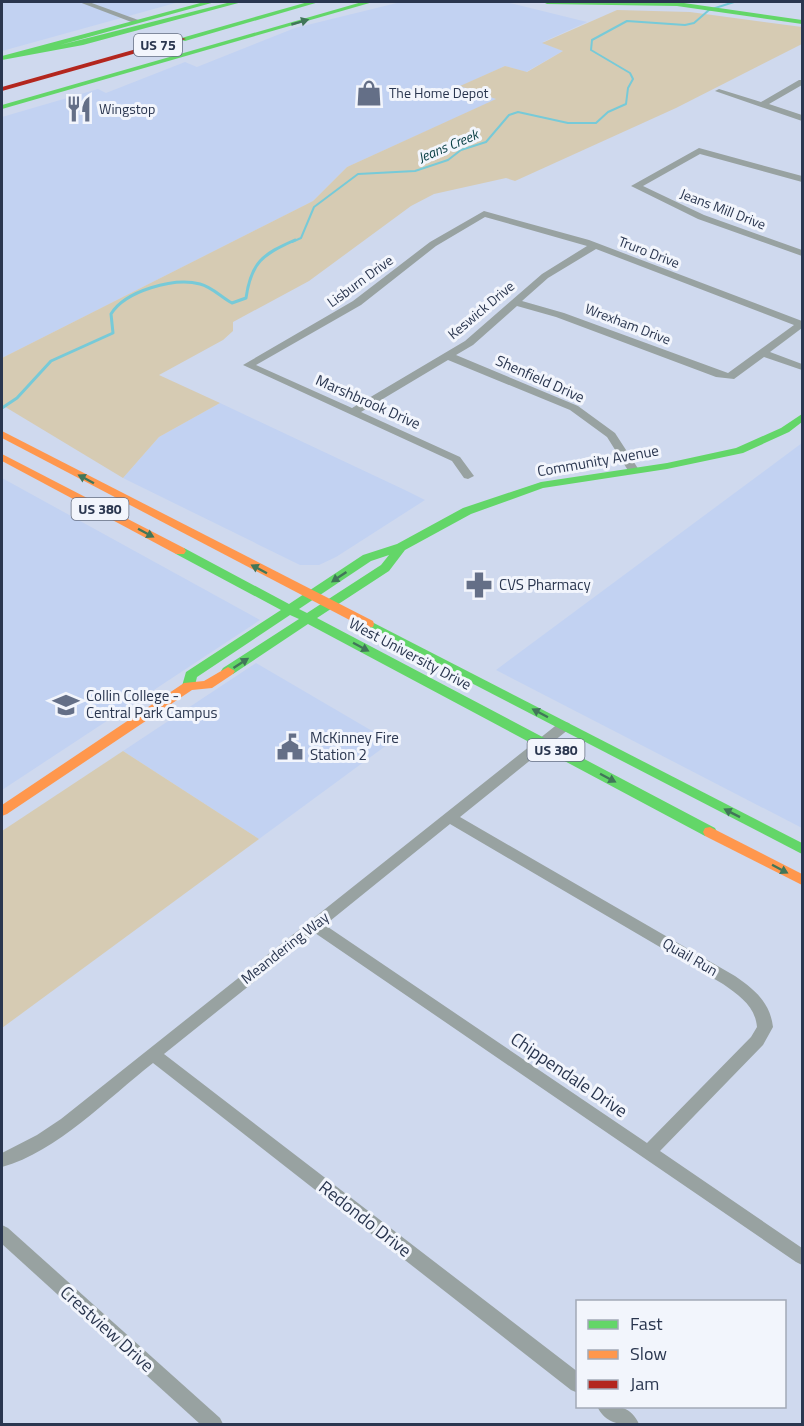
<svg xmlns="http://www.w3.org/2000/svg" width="804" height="1426" font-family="'Titillium Web',sans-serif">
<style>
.built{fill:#c2d2f2}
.green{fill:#d6cbb3}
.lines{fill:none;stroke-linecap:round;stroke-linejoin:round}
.stream-far1{stroke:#77cad8;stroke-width:2}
.stream{stroke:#77cad8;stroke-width:3}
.street{fill:#98a2a1;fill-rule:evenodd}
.fast{fill:#63d668;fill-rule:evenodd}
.slow{fill:#ff974d;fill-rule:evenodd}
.jam{fill:#b3261e;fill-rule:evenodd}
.oneway{fill:#417659}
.labels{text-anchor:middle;stroke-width:6;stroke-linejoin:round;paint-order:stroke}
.shield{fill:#f2f5fc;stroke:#666f83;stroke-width:1.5}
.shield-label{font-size:14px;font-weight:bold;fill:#2a364f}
.far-poi-label{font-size:14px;fill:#2a364f;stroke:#f2f5fc;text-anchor:start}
.far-water-label{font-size:14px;font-style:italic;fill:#083e43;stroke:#f2f5fc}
.far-street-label{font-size:14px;fill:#2a364f;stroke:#f2f5fc}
.street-label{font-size:15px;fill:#2a364f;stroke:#f2f5fc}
.poi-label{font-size:15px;fill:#2a364f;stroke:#f2f5fc;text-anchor:start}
.near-street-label{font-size:18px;fill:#2a364f;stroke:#f2f5fc}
</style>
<rect width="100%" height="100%" fill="#cfd9ee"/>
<g class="built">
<path d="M2,2h177l-177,49z"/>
<path d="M401,2h105l81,20 -44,20 20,9 -37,21 -21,-6 -44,20 36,13 -150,68 -34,34 -311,157v-241l96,-28 8,4 79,-31 12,5 98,-39z"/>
<path d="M220,403l187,88 18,9 -89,57 -17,8h-19l-177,-87 36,-41z"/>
<path d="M802,443v385l-306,-158z"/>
<path d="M2,478l258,142 -258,170z"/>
<path d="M256,663l135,79 -132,97 -136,-88z"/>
</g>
<g class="green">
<path d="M617,10l73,2 112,15v17l-126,64 -161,73 -9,-3 -72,16 -23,12 -102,75 -76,41v9l-10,9 -64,35 61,28 -61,34 -36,41 -121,-73v-47l311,-157 34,-34 149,-68 -36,-13 45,-20 22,6 36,-21 -21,-8z"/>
<path d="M123,751l136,88 -257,189v-197z"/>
</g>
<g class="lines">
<path class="stream-far1" d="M292,242l9,-4 13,-31 44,-33 57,-3 33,-11 13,-10 25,-8 23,-27 9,-3 50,11h28l12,-11 18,-8 2,-16 5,-9 -3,-6 -39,-23 1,-10 35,-19 58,4 9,-2 15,-13 25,-8"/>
<path class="stream" d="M2,408l15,-10 34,-37 62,-28 -2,-19c14,-23 63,-37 89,-30 12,3 21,13 32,19l14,-5c5,-36 17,-44 49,-58"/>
<g class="street">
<path d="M79,2h10l52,19 -7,2z"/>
<path d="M799,80h3v5l-33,19 33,11v6l-87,-30 4,-2 42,13z"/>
<path d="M699,148l103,28v6l-102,-28 -57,32 61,29 98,35v6l-104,-37 -67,-33z"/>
<path d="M484,211l105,29 213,81v7l-32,24 32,12v6l-38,-13 -30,22 -18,-2 -160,-60 -39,-11 -44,39 -17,10 122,51 37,27 24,37 -2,2h-8l-22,-35 -37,-27 -122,-50 -87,52 99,45 14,19 -6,3 -4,-1 -12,-17 -209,-96 110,-64 77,-59zM485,217l102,29 -45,28 -77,67 -113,67 -96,-43 105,-60 75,-59zM596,249l198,76 -66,48 -164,-60 -42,-12 26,-23z"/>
<path d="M564,722l5,1 2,3 -2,3 -109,88 275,159c19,13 35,26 38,51l-10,18 -103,106 142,97v17l-6,-3 -481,-329 -151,121 414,318v21l-7,-3 -418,-327c-45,35 -96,89 -151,104v-14l35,-18 24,-16 498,-396zM450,824l273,160c17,12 32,22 34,43l-6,10 -104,106 -322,-218z"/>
<path d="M2,1225l6,3 212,190 3,6h-23l-198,-180z"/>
<path d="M597,1406c18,0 33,-2 42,18 -17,2 -34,0 -42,-18z"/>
</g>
<g class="fast">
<path d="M204,2h11l-155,43 171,-43h11l-159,43 -81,15v-4z"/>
<path d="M308,2h11l-134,39 -7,-2z"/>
<path d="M362,2h11l-371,107v-4z"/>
<path d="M543,2h134l125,18v4l-125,-18 -130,-2z"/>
<path d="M802,414v8l-13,10 -46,21 -76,16 -124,19 -72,26 -66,36 -16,21 -72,47 398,210 2,4 -2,4h-10l-397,-212 -75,50h-10l-2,-3 2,-3 76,-49 -9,-4 -93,62 -3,12h-10l-2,-3 4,-14 95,-62 -105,-56 -2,-3 2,-3h8l105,56 74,-49 34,-11 66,-36 78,-26 126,-19 69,-15 45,-20zM389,555l-8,10 -74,48 -8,-4 72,-48z"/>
<path d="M368,620l434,223v11l-439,-227 -1,-3 1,-3z"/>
</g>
<g class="slow">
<path d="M2,431l371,190 1,3 -1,3h-10l-361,-189z"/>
<path d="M2,454l182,94 2,3 -2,3h-8l-174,-93z"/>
<path d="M228,667l7,4 -2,3 -21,14 -20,2 -185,124 -5,2v-11l182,-122 20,-2z"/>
<path d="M710,827l92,47v11l-97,-49 -2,-4 2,-4z"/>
</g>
<path class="jam" d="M179,37l7,2 -184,52v-4z"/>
</g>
<defs><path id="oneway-solid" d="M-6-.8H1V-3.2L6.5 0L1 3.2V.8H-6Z" transform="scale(1.5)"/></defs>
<g class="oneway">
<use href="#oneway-solid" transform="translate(300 22) rotate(-16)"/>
<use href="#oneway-solid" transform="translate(86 479) rotate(-152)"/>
<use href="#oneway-solid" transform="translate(146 533) rotate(28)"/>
<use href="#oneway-solid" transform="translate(259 569) rotate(-152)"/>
<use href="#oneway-solid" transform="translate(339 577) rotate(146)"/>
<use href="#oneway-solid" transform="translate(361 647) rotate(28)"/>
<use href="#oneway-solid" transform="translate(241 663) rotate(-33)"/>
<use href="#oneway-solid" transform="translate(540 713) rotate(-152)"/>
<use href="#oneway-solid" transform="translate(608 778) rotate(28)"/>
<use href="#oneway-solid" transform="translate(732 813) rotate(-153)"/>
<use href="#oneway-solid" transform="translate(780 869) rotate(28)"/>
</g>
<defs>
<g id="shop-bare" transform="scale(2.07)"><path d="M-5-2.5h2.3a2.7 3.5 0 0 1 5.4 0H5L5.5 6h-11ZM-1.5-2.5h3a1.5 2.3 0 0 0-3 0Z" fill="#646f87" stroke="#f2f5fc" stroke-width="2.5" paint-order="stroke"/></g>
<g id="restaurant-bare" transform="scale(2.07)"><path d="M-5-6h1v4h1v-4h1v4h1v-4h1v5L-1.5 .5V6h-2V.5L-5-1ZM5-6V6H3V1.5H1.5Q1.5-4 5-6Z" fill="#646f87" stroke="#f2f5fc" stroke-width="2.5" paint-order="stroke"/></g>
<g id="pharmacy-bare" transform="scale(2.07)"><path d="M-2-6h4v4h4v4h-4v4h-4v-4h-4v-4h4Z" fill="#646f87" stroke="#f2f5fc" stroke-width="2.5" paint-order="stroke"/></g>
<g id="university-bare" transform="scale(2.07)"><path d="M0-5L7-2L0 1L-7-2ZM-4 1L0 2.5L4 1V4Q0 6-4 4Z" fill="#646f87" stroke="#f2f5fc" stroke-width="2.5" paint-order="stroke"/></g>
<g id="civic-bare" transform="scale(2.07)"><path d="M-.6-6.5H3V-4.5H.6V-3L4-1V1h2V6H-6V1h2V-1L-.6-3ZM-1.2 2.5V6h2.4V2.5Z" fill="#646f87" stroke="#f2f5fc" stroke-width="2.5" paint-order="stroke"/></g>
</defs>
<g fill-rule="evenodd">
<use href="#shop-bare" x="369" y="93"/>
<use href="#restaurant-bare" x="79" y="109"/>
<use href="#pharmacy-bare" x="479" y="585"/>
<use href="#university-bare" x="66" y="705"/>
<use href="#civic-bare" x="290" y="747"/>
</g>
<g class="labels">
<g class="shield">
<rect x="134" y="34" width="48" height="22" rx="4.5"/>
<rect x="71.5" y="498" width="57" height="22" rx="4.5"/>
<rect x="527.5" y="739" width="57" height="22" rx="4.5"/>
</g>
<g class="shield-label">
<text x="158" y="50">US 75</text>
<text x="100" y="514">US 380</text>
<text x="556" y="755">US 380</text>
</g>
<g class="far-poi-label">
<text x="389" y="98">The Home Depot</text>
<text x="99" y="114">Wingstop</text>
</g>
<g class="far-water-label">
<text transform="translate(448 146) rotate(-23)" y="5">Jeans Creek</text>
</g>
<g class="far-street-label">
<text transform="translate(723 209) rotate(21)" y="5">Jeans Mill Drive</text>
<text transform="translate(649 252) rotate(21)" y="5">Truro Drive</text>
<text transform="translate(360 281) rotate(-36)" y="5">Lisburn Drive</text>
<text transform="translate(481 310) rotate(-40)" y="5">Keswick Drive</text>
<text transform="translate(628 324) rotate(21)" y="5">Wrexham Drive</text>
</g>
<g class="street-label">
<text transform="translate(540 379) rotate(24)" y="5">Shenfield Drive</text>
<text transform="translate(368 402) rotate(24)" y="5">Marshbrook Drive</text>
<text transform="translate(598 461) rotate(-10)" y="5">Community Avenue</text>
<text transform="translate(410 654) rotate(28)" y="5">West University Drive</text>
<text transform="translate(285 948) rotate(-38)" y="5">Meandering Way</text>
<text transform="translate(690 957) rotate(30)" y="5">Quail Run</text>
</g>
<g class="poi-label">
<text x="499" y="590">CVS Pharmacy</text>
<text x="86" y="701">Collin College -<tspan x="86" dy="17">Central Park Campus</tspan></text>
<text x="310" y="743">McKinney Fire<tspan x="310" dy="17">Station 2</tspan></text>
</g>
<g class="near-street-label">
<text transform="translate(569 1075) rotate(34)" y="6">Chippendale Drive</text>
<text transform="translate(365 1219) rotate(38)" y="6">Redondo Drive</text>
<text transform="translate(107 1329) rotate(42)" y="6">Crestview Drive</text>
</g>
</g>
<rect width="804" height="1426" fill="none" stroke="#2a364f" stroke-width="6"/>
<rect x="576" y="1300" width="210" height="108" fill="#f2f5fc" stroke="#a2a9b7" stroke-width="1.5"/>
<rect x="588" y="1320" width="30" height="9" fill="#63d668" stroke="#a2a9b7" stroke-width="1.5"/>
<text x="630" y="1330" font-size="18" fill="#2a364f">Fast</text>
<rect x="588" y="1350" width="30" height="9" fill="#ff974d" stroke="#a2a9b7" stroke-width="1.5"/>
<text x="630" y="1360" font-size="18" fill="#2a364f">Slow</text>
<rect x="588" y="1380" width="30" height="9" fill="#b3261e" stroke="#a2a9b7" stroke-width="1.5"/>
<text x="630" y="1390" font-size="18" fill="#2a364f">Jam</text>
</svg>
